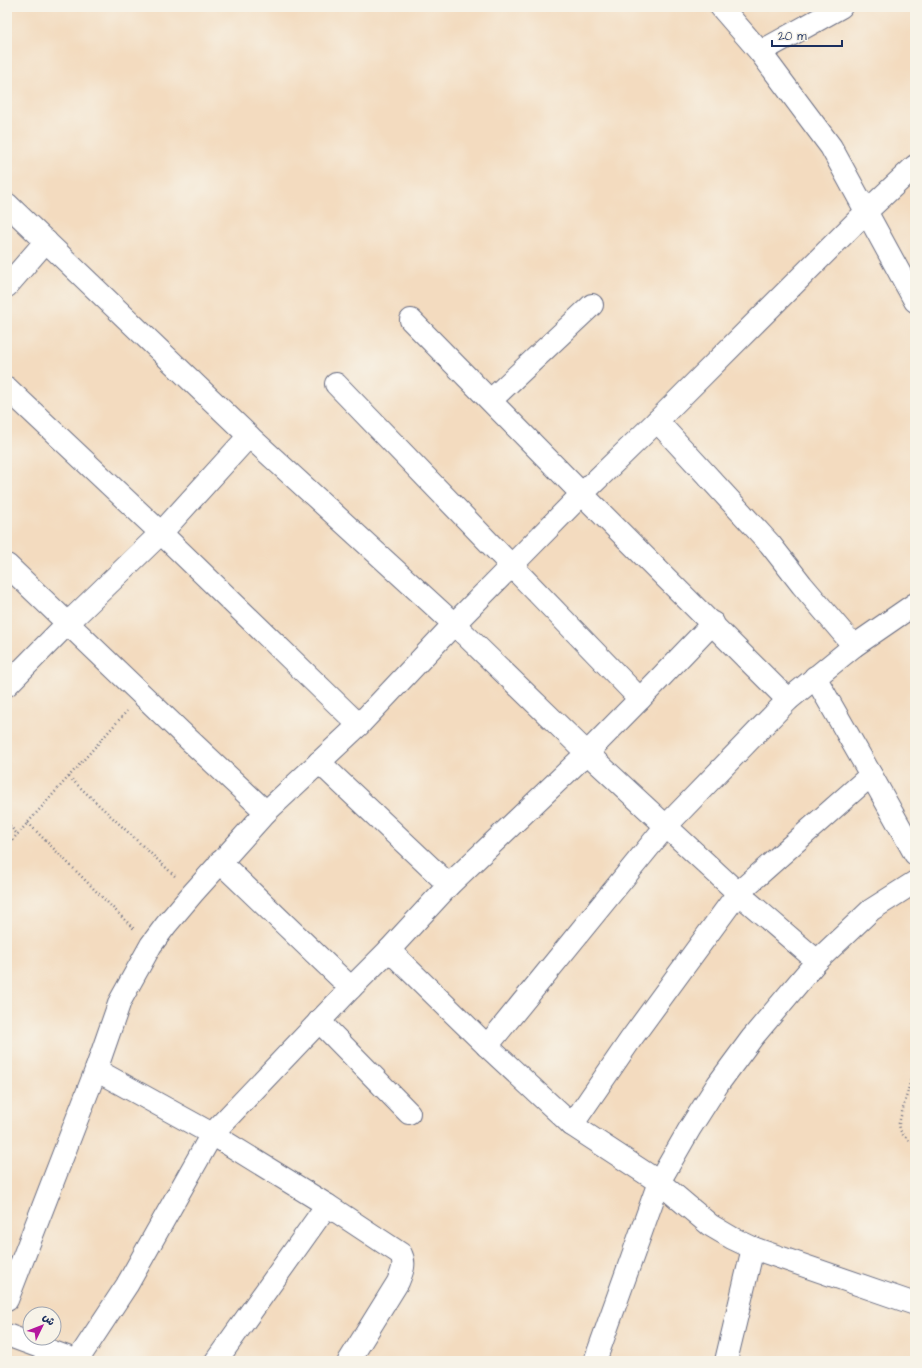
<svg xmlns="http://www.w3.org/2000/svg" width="922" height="1368" font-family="'Architects Daughter','Playpen Sans Arabic',sans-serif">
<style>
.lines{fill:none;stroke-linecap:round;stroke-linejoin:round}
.minor-casing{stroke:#676b80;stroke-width:24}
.path{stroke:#676b80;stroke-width:2.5;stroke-dasharray:1 3;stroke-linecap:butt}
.minor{stroke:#fff;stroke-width:22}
</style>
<rect width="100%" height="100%" fill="#f7f3e8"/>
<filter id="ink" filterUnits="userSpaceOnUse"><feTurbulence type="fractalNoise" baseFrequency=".025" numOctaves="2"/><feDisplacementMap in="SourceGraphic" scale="8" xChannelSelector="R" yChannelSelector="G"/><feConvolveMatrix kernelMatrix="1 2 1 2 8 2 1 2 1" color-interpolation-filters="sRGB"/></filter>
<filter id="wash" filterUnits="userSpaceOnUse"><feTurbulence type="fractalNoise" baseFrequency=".012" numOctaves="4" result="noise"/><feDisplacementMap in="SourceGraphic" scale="16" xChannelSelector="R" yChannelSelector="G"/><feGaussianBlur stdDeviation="0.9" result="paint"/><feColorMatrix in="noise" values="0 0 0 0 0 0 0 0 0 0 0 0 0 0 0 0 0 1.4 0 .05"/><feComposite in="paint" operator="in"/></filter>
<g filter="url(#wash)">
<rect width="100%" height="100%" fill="#f3dbbf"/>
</g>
<g filter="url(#ink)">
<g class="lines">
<g class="minor-casing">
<g id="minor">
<path d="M721,7l39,45 71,95 84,154"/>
<path d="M760,52l81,-45"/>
<path d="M7,204l242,232 205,188 133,129 151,140 79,68"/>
<path d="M7,286l39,-45"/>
<path d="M411,320l171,174 206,206"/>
<path d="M336,384l304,315"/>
<path d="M7,388l154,145 198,192"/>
<path d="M491,400l101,-95"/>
<path d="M657,421l113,123 32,41 52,61"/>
<path d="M7,565l176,169 83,78"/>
<path d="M815,677l56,98 44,79"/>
<path d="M7,685l61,-62 93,-90 88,-97"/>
<path d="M319,762l130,123"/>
<path d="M220,862l131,126"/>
<path d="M389,950l98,96 85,79 87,57 51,43 22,13 21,10 162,56"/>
<path d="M319,1021l90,92"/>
<path d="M487,1046l179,-220 122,-126 66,-54 61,-42"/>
<path d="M96,1070l116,64 115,71 74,49c5,10 1,18 -3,28l-49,79"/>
<path d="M572,1125l59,-86 107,-146 133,-118"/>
<path d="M7,1300l89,-230 24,-69 31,-56 15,-20 27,-32 73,-81 93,-87 95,-101 128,-130 75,-73 209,-209 49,-46"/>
<path d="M7,1335l71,26"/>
<path d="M77,1361l50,-76 85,-151 139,-146 38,-38 60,-65 138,-132 53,-54 73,-76"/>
<path d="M216,1361l111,-156"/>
<path d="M595,1361l64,-179 31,-54 28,-44 34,-46 65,-77 54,-51 44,-28"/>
<path d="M726,1361l27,-113"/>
</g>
</g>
<g class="path">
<path d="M69,777l107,100"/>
<path d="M7,823l11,12"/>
<path d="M28,823l106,106"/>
<path d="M7,846l120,-135"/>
<path d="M915,1065l-16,58c1,12 6,14 16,20"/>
</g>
<use href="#minor" class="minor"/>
</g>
</g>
<rect width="922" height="1368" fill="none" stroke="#f7f3e8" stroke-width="24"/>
<g transform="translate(42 1326) rotate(47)"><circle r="19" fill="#f7f3e8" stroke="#9fa5b1"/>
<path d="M0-3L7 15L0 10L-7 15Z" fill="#b5179e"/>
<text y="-6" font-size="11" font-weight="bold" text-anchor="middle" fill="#1b2f5e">ش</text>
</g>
<path d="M772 40v6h70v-6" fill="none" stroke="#1b2f5e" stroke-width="2"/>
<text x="778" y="40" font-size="12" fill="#1b2f5e" stroke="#f7f3e8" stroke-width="3" paint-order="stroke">20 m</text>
</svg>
